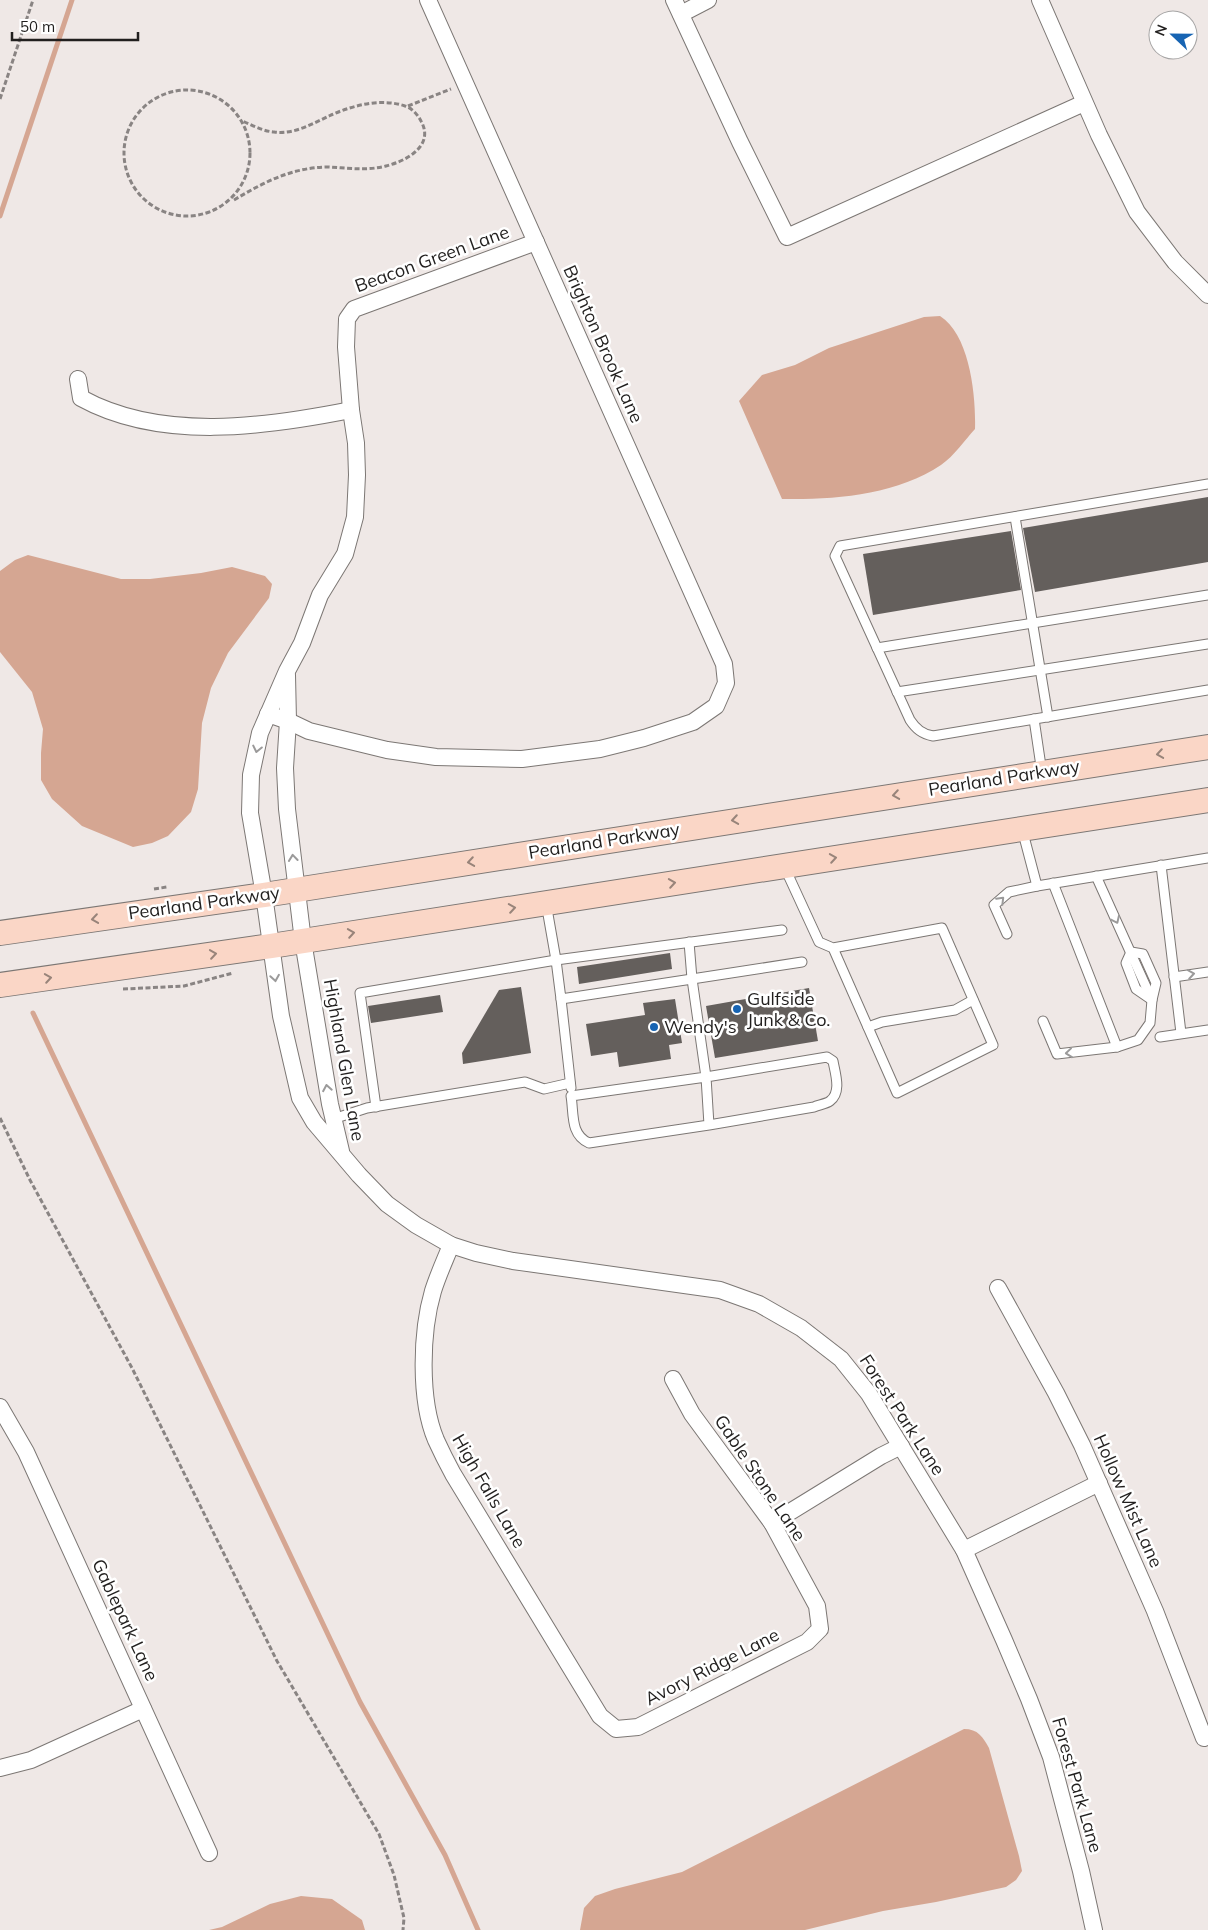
<svg xmlns="http://www.w3.org/2000/svg" width="1208" height="1930" font-family="Mulish,sans-serif">
<style>
.water{fill:#d5a692}
.lines{fill:none;stroke-linecap:round;stroke-linejoin:round}
.stream{stroke:#d5a692;stroke-width:5}
.building{fill:#645f5c}
.service-casing{stroke:#7c7774;stroke-width:11}
.minor-casing{stroke:#7c7774;stroke-width:18}
.secondary-casing{stroke:#7c7774;stroke-width:26}
.path{stroke:#898483;stroke-width:3;stroke-dasharray:5 2.5;stroke-linecap:butt}
.service{stroke:#fff;stroke-width:9}
.minor{stroke:#fff;stroke-width:16}
.secondary{stroke:#fad6c6;stroke-width:24}
.oneway{stroke:#9b9a9a}
.oneway2{stroke:#98847a}
.poi-dot{fill:#1764b3;stroke:#fff;stroke-width:2}
.labels{text-anchor:middle;stroke-width:5;stroke-linejoin:round;paint-order:stroke}
.street-label{font-size:18px;fill:#211f1e;stroke:#fff}
.poi-label{font-size:18px;fill:#211f1e;stroke:#fff;text-anchor:start}
</style>
<rect width="100%" height="100%" fill="#efe8e6"/>
<g class="water">
<path d="M940,316c30,19 36,80 35,113 -10,11 -21,27 -34,36 -45,30 -107,35 -159,34l-43,-98 23,-26 33,-10 34,-17 95,-31z"/>
<path d="M28,555l93,24h29l51,-6 31,-6 33,9 7,8 -3,14 -41,55 -17,35 -9,35 -4,66 -7,23 -23,24 -16,7 -19,4 -51,-21 -30,-27 -11,-19v-27l2,-24 -11,-37 -32,-40v-81l15,-11z"/>
<path d="M964,1729c14,0 19,8 25,19l30,108 3,15 -6,9 -10,7 -70,15 -53,9 -78,19h-225l4,-22 11,-12 20,-7 67,-17z"/>
<path d="M301,1896l31,3 30,21 3,10h-156l13,-3 48,-23z"/>
</g>
<g class="lines">
<g class="stream">
<path d="M0,216l72,-216"/>
<path d="M33,1013l327,689 85,153 33,75"/>
</g>
</g>
<g class="building">
<path d="M1208,497v65l-173,30 -12,-64z"/>
<path d="M1011,531l10,59 -148,25 -10,-61z"/>
<path d="M670,953l2,16 -93,15 -2,-17z"/>
<path d="M521,987l10,66 -68,11 -1,-11 37,-63z"/>
<path d="M809,988l9,53 -103,17 -9,-52z"/>
<path d="M440,995l3,17 -72,11 -3,-17z"/>
<path d="M675,999l7,44 -13,2 2,14 -52,8 -2,-15 -26,4 -5,-32 59,-9 -2,-12z"/>
</g>
<g class="lines">
<g class="service-casing">
<g id="service">
<path d="M1208,484l-368,62 -5,10 75,164c6,9 12,14 23,16l275,-46"/>
<path d="M1015,517l33,200"/>
<path d="M877,648l331,-53"/>
<path d="M897,692l311,-48"/>
<path d="M1034,719l8,54"/>
<path d="M1022,829l15,57 171,-28"/>
<path d="M1161,865l20,168"/>
<path d="M784,866l35,76 14,6 109,-20 51,117 -96,48 -64,-145"/>
<path d="M1053,883l64,164"/>
<path d="M546,903l10,57 226,-30"/>
<path d="M1007,934l-13,-29 15,-13 28,-6"/>
<path d="M689,942l3,37 110,-17"/>
<path d="M1131,952l12,2 13,29 -4,17 -16,-11 -10,-26z"/>
<path d="M1174,977l34,-5"/>
<path d="M561,999l10,89"/>
<path d="M1043,1021l14,33 60,-7 21,-7 12,-17 2,-23 -56,-124"/>
<path d="M868,1027l14,-5 73,-12 18,-10"/>
<path d="M1160,1037l48,-7"/>
<path d="M376,1107l-16,-114 196,-33 5,39 131,-20 14,98 121,-20 6,4c2,12 9,31 -3,40 -4,3 -12,4 -16,6l-105,18 -3,-48 -135,19c3,17 -1,39 18,47l120,-18"/>
<path d="M333,1119l34,-11 158,-26 19,7 26,-6"/>
</g>
</g>
<g class="minor-casing">
<g id="minor">
<path d="M674,0l66,142 47,95 297,-134"/>
<path d="M1040,0l59,135 38,77 38,50 33,33"/>
<path d="M681,14l27,-14"/>
<path d="M536,242l-182,67 -7,10 -1,28 5,63 5,33 1,32 -2,42 -10,37 -25,41 -18,48 -15,28 -27,62 -9,42 -1,38 14,82 17,121 19,82 14,24 45,53 28,29 29,21 35,20 25,8 37,8 207,29 39,14 42,24 40,31 28,35 95,156 40,90 25,59 22,58 30,114 13,59"/>
<path d="M78,379l3,19c80,44 184,29 270,12"/>
<path d="M287,675l1,46 -3,47 2,41 16,132 27,163 11,47"/>
<path d="M268,714l20,7 21,10 78,19 49,7 86,2 78,-10 44,-11 49,-16 23,-16 10,-23 -2,-19 -296,-664"/>
<path d="M451,1245c-6,15 -13,30 -18,46 -12,41 -14,109 3,149 5,11 11,23 17,34l147,242 16,13 22,-2 169,-85 13,-13 -3,-23 -45,-83 -80,-109 -19,-35"/>
<path d="M998,1288l58,105 26,52 73,166 49,127"/>
<path d="M0,1407l26,45 183,401"/>
<path d="M772,1523l109,-67 20,-10"/>
<path d="M964,1550l135,-67"/>
<path d="M0,1768l31,-8 112,-51"/>
</g>
</g>
<g class="secondary-casing">
<g id="secondary">
<path d="M0,933l264,-38 944,-148"/>
<path d="M0,985l271,-39 937,-146"/>
</g>
</g>
<g class="path">
<circle cx="187" cy="153" r="63"/>
<path d="M0,99l33,-99"/>
<path d="M408,106l43,-17"/>
<path d="M234,200c30,-18 59,-33 95,-33 19,1 38,4 57,-1 20,-5 49,-20 35,-45 -3,-6 -9,-13 -16,-15 -24,-8 -51,-1 -74,9 -17,8 -37,20 -57,17 -12,-1 -22,-7 -32,-11"/>
<path d="M154,889l13,-2"/>
<path d="M123,989l61,-3 49,-13"/>
<path d="M0,1118l30,62 102,188 145,293 102,173 15,41 10,43 -1,12"/>
</g>
<use href="#service" class="service"/>
<use href="#minor" class="minor"/>
<use href="#secondary" class="secondary"/>
</g>
<defs><path id="oneway-chevron" d="M-2-3.5L2.5 0L-2 3.5" fill="none" stroke-width="1.6" stroke-linecap="round" stroke-linejoin="round" transform="scale(1.25)"/></defs>
<g class="oneway">
<use href="#oneway-chevron" transform="translate(257 749) rotate(102)"/>
<use href="#oneway-chevron" transform="translate(293 858) rotate(-96)"/>
<use href="#oneway-chevron" transform="translate(1001 900) rotate(-45)"/>
<use href="#oneway-chevron" transform="translate(1116 920) rotate(65)"/>
<use href="#oneway-chevron" transform="translate(1191 974) rotate(-9)"/>
<use href="#oneway-chevron" transform="translate(275 978) rotate(81)"/>
<use href="#oneway-chevron" transform="translate(1069 1053) rotate(174)"/>
<use href="#oneway-chevron" transform="translate(327 1088) rotate(-100)"/>
</g>
<g class="oneway2">
<use href="#oneway-chevron" transform="translate(1160 754) rotate(171)"/>
<use href="#oneway-chevron" transform="translate(896 795) rotate(171)"/>
<use href="#oneway-chevron" transform="translate(735 820) rotate(171)"/>
<use href="#oneway-chevron" transform="translate(833 858) rotate(-9)"/>
<use href="#oneway-chevron" transform="translate(471 862) rotate(171)"/>
<use href="#oneway-chevron" transform="translate(672 883) rotate(-9)"/>
<use href="#oneway-chevron" transform="translate(512 908) rotate(-9)"/>
<use href="#oneway-chevron" transform="translate(95 919) rotate(172)"/>
<use href="#oneway-chevron" transform="translate(351 933) rotate(-9)"/>
<use href="#oneway-chevron" transform="translate(213 954) rotate(-8)"/>
<use href="#oneway-chevron" transform="translate(48 978) rotate(-9)"/>
</g>
<g class="poi-dot">
<circle cx="737" cy="1009" r="5"/>
<circle cx="654" cy="1027" r="5"/>
</g>
<g class="labels">
<g class="street-label">
<text transform="translate(432 259) rotate(-20)" y="6">Beacon Green Lane</text>
<text transform="translate(603 344) rotate(66)" y="6">Brighton Brook Lane</text>
<text transform="translate(1004 778) rotate(-9)" y="6">Pearland Parkway</text>
<text transform="translate(604 841) rotate(-9)" y="6">Pearland Parkway</text>
<text transform="translate(204 903) rotate(-8)" y="6">Pearland Parkway</text>
<text transform="translate(344 1060) rotate(80)" y="6">Highland Glen Lane</text>
<text transform="translate(902 1415) rotate(57)" y="6">Forest Park Lane</text>
<text transform="translate(760 1478) rotate(56)" y="6">Gable Stone Lane</text>
<text transform="translate(489 1491) rotate(60)" y="6">High Falls Lane</text>
<text transform="translate(1128 1501) rotate(66)" y="6">Hollow Mist Lane</text>
<text transform="translate(125 1620) rotate(65)" y="6">Gablepark Lane</text>
<text transform="translate(712 1667) rotate(-27)" y="6">Avory Ridge Lane</text>
<text transform="translate(1077 1785) rotate(74)" y="6">Forest Park Lane</text>
</g>
<g class="poi-label">
<text x="747" y="1005">Gulfside<tspan x="747" dy="21">Junk &amp; Co.</tspan></text>
<text x="664" y="1033">Wendy's</text>
</g>
</g>
<g transform="translate(1173 35) rotate(292)"><circle r="24" fill="#ffffff" stroke="#a6a5a5"/>
<path d="M0-4L9 19L0 12L-9 19Z" fill="#1764b3"/>
<text y="-8" font-size="14" font-weight="bold" text-anchor="middle" fill="#211f1e">N</text>
</g>
<path d="M12 32v8h126v-8" fill="none" stroke="#211f1e" stroke-width="2.5"/>
<text x="20" y="32" font-size="15" fill="#211f1e" stroke="#ffffff" stroke-width="4" paint-order="stroke">50 m</text>
</svg>
